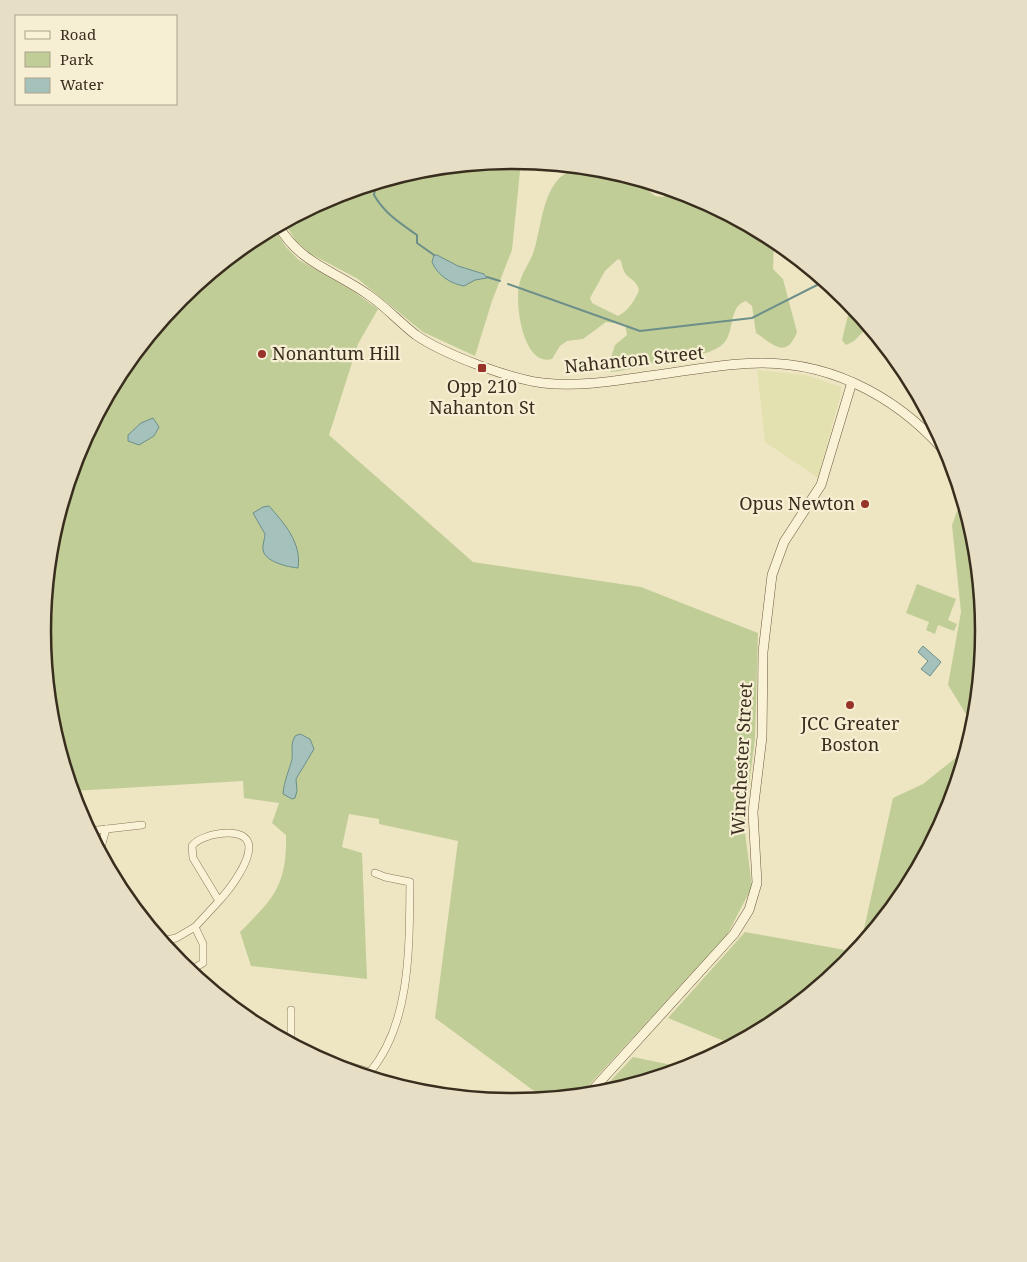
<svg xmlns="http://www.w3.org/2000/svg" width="1027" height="1262" font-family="'Noto Serif',serif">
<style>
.farmland{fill:#e4e1b0}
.green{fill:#c1cd97;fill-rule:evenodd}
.water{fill:#a5c1bc;stroke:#6c8f8a}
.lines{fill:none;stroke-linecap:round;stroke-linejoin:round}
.stream{stroke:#6c8f8a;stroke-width:2}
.street-casing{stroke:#89775a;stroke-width:8}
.secondary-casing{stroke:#6b583d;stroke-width:10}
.street{stroke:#f9f2d6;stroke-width:7}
.secondary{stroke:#f9f2d6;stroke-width:9}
.poi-dot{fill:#983329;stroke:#f6efd3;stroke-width:2}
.labels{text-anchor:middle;stroke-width:4.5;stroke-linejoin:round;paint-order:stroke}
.poi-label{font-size:18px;fill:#392d1e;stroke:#f6efd3}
.street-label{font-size:18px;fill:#392d1e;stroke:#f6efd3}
.rim{fill:none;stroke:#392d1e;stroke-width:2.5}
</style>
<rect width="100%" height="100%" fill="#eee6c3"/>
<path class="farmland" d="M757,370l49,5 35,12v6l-23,85 -53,-36z"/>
<g class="green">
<path d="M514,160l7,1 -9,89 -20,51 -17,55 -52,-24 -65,-53 -47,-25 -15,-13 -12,-19 50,-26 88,-27z"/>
<path d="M575,170l42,5 27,12 11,9 8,1 11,-7 20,6 80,43 -1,30 10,10 14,53c-11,28 -24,12 -41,1l-4,-27 -6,-5c-18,5 -11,32 -23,43 -4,4 -11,7 -17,9 -9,2 -18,1 -27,3 -23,5 -44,14 -68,16l-3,-5 7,-22 12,-10 -2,-11 -19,-2 -23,17 -16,2 -7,5 -8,13c-29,8 -37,-54 -33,-73 2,-14 13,-25 16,-39 7,-24 9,-71 40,-77zM618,259l3,2c4,22 14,14 18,29 -3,9 -12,22 -21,26l-26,-13 -2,-5 15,-27z"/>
<path d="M273,228l13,19 13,13 51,29 28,20 -20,35 -29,91 144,127 168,25 117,46 -3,105 -8,63 -2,31 7,55 -25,48 -148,161 -34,3 -110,-81 23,-177 -79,-17v-5l-30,-5 -7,33 20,6 5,126 -116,-13 -11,-34c34,-34 47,-47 46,-97l-14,-12 7,-20 -35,-5 -1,-17 -171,10 -21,-68 -8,-92 9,-92 26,-88 44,-82 59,-71 71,-59z"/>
<path d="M851,303l18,23 -15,15 -8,4 -4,-5z"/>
<path d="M945,462l13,20 18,57 8,92 -10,96 -26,-42 13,-73 -9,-87 7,-19z"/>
<path d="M917,584l39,15 -8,21 9,4 -3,7 -16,-6 -3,9 -9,-4 3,-8 -23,-9z"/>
<path d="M968,748l-19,64 -44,81 -45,54 33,-149 30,-14z"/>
<path d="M745,932l111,20 -10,12 -71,59 -56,30 5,-12 -56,-23z"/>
<path d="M633,1057l53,11 -88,26z"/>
</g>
<g class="water">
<path d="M434,255h3l21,11 26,8 3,4 -12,2 -11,6c-13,-2 -27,-11 -32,-24z"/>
<path d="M153,418l6,9 -5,9 -15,9 -11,-4v-6l13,-12z"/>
<path d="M269,506c15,17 33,37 29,62 -10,-1 -33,-6 -35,-18 -1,-5 2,-11 2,-16l-12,-21 10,-6z"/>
<path d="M923,646l18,16 -11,14 -9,-7 7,-8 -10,-9z"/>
<path d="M300,734l10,5 4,10 -18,30 1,12 -2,7 -3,1 -9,-5c1,-13 6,-23 9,-35 1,-9 -2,-14 3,-23z"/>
</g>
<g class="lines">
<g class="stream">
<path d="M381,181l-6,8 -1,6c11,19 26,28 43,40v8l17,12"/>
<path d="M487,277l13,4"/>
<path d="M508,284l132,47 112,-13 73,-37"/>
</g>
<g class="street-casing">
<g id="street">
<path d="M89,831l53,-6"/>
<path d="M100,851l6,-22"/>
<path d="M195,927l24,-26 -26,-43 -1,-12c8,-12 49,-20 56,-4 6,16 -19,48 -29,59"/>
<path d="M162,941l14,-3 19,-11 8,17v19l-7,4 -10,1"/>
<path d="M291,1010v34"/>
<path d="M331,1065l18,1 21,6c42,-50 39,-129 40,-190l-25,-5 -10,-4"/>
</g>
</g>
<g class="secondary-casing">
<g id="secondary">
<path d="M278,225c22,39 58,46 92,71 16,11 30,27 46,39 27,19 94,44 127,48 36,4 71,-2 106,-7 38,-5 76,-13 113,-13 76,0 143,39 190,97"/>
<path d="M588,1095l146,-161 15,-24 8,-27 -4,-71 9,-75 1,-85 9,-77 12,-33 37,-57 31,-103"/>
</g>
</g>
<use href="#street" class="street"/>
<use href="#secondary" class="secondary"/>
</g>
<g class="poi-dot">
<circle cx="262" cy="354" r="5"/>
<rect x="477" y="363" width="10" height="10" rx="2.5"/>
<circle cx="865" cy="504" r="5"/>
<circle cx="850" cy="705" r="5"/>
</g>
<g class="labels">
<g class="poi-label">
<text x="272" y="360" text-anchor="start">Nonantum Hill</text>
<text x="482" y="393">Opp 210<tspan x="482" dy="21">Nahanton St</tspan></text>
<text x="855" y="510" text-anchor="end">Opus Newton</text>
<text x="850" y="730">JCC Greater<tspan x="850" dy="21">Boston</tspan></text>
</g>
<g class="street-label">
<text transform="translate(634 360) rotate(-6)" y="6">Nahanton Street</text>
<text transform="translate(742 759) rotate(-87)" y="6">Winchester Street</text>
</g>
</g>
<path d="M0 0H1027V1262H0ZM51 631a462 462 0 1 1 924 0a462 462 0 1 1-924 0Z" fill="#e7dfc5" fill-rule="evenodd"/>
<path class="rim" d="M51 631a462 462 0 1 1 924 0a462 462 0 1 1-924 0Z"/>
<rect x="15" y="15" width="162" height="90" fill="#f6efd3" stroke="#aaa18b"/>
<rect x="25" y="31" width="25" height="8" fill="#f9f2d6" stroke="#aaa18b"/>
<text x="60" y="40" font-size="15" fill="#392d1e">Road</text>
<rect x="25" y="52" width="25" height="15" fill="#c1cd97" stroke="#aaa18b"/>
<text x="60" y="65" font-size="15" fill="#392d1e">Park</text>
<rect x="25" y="78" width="25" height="15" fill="#a5c1bc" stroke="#aaa18b"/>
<text x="60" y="90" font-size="15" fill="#392d1e">Water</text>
</svg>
